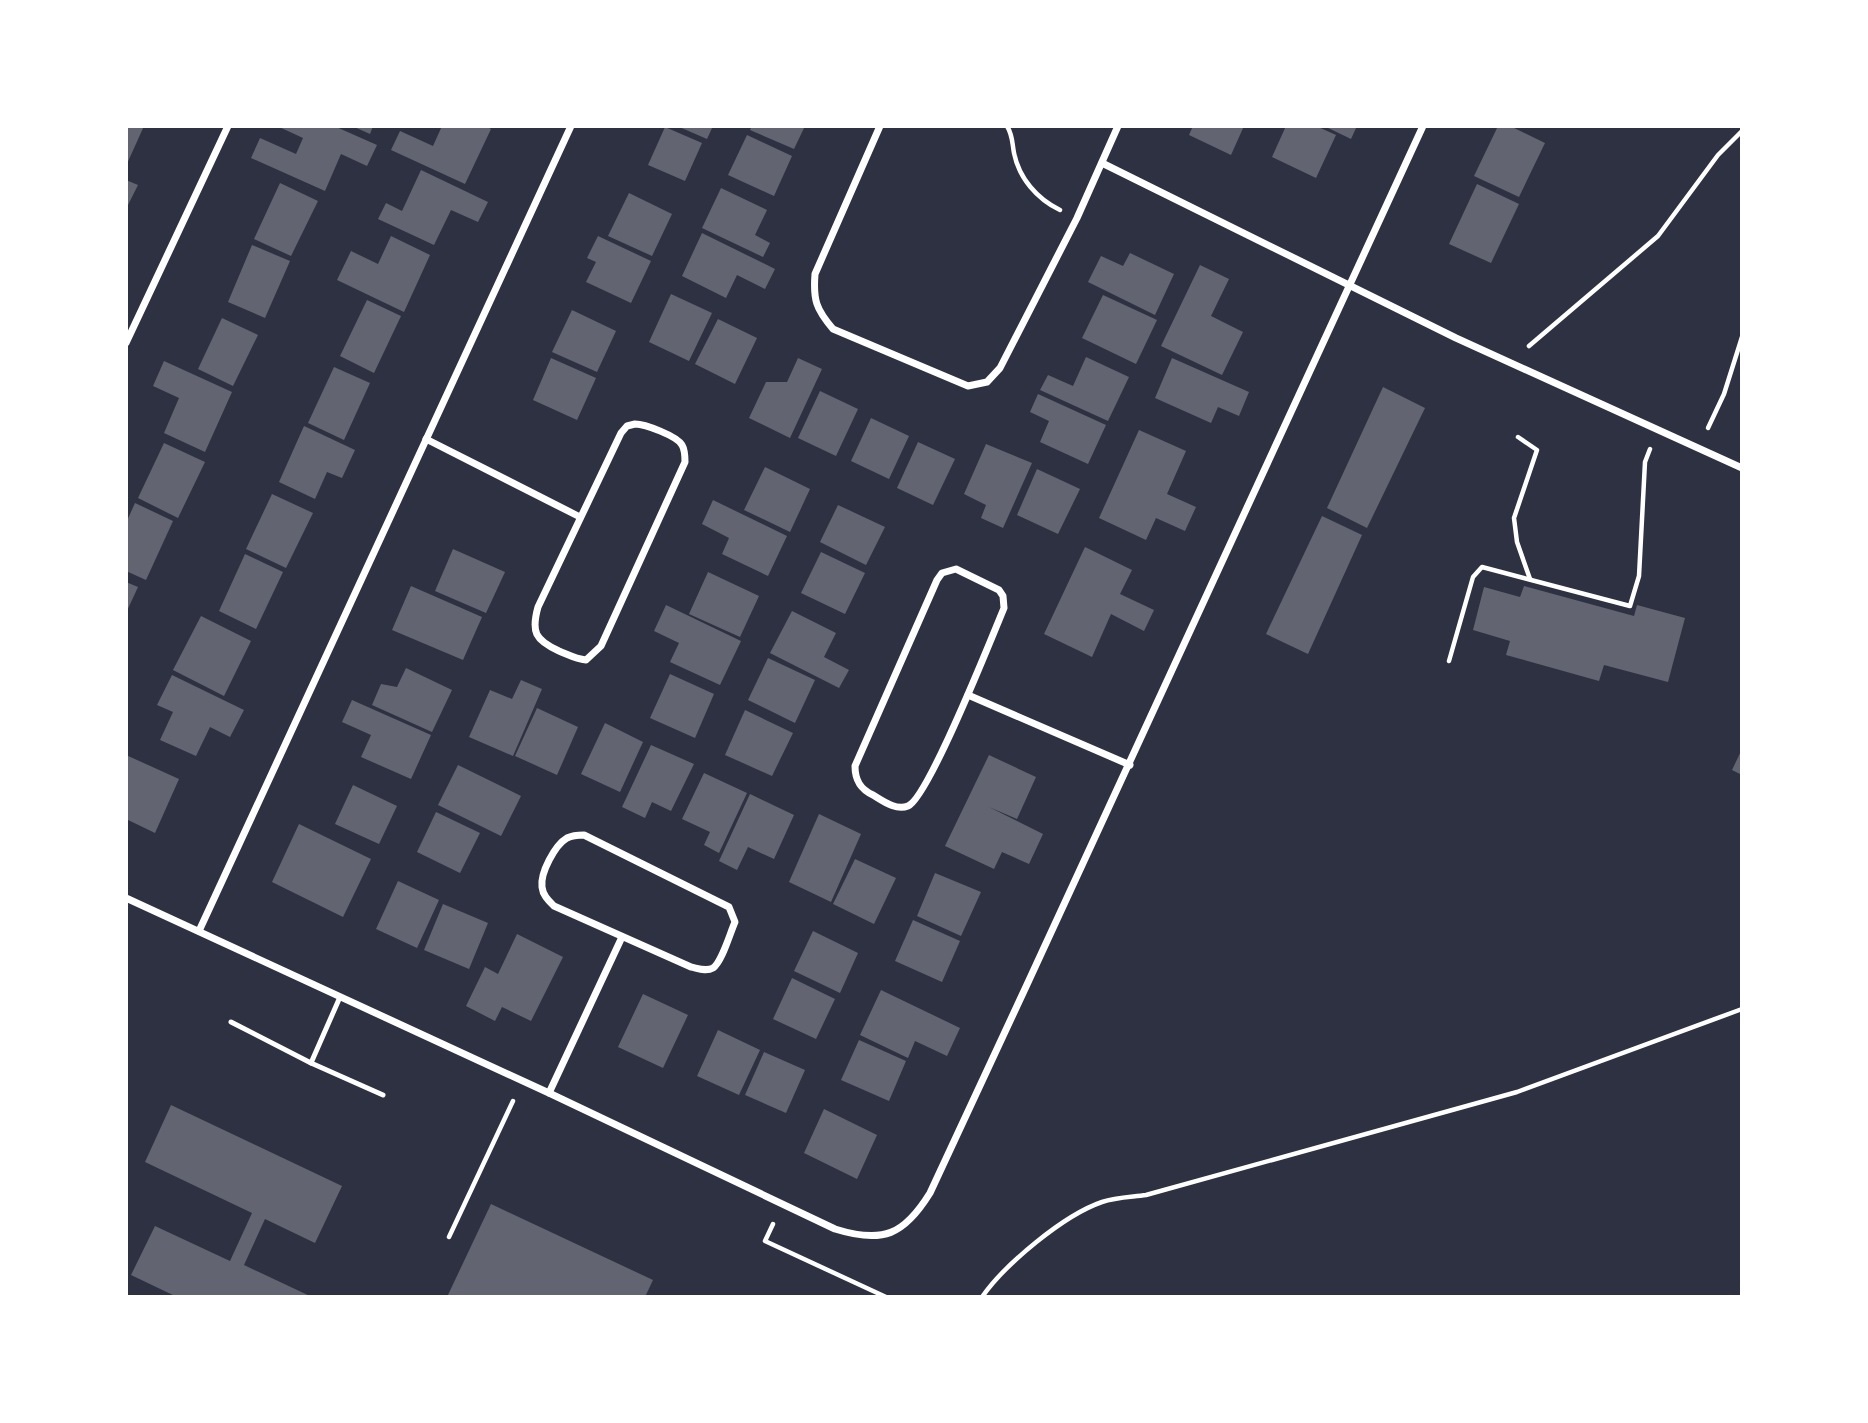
<svg xmlns="http://www.w3.org/2000/svg" width="1868" height="1423" font-family="'Crimson Pro',serif">
<style>
.building{fill:#626471}
.lines{fill:none;stroke-linecap:round;stroke-linejoin:round}
.path{stroke:#fff;stroke-width:4.5}
.service{stroke:#fff;stroke-width:5}
.minor{stroke:#fff;stroke-width:7}
</style>
<rect width="100%" height="100%" fill="#2d3142"/>
<g class="building">
<path d="M126,126h18l-18,40z"/>
<path d="M277,126h57l43,19 -10,21 -26,-12 -16,37 -74,-33 9,-20 36,16 7,-16z"/>
<path d="M352,126h21l-3,8z"/>
<path d="M442,126h43l6,3 -26,55 -74,-34 9,-19 33,15z"/>
<path d="M677,126h36l-6,13z"/>
<path d="M752,126h53l-11,23 -44,-19z"/>
<path d="M1193,126h51l-13,29 -42,-20z"/>
<path d="M1286,126h30l20,9 -20,43 -44,-21z"/>
<path d="M1324,126h33l-6,13z"/>
<path d="M1498,126h12l35,17 -26,54 -45,-21z"/>
<path d="M665,127l37,16 -17,38 -37,-16z"/>
<path d="M747,135l45,21 -18,40 -46,-21z"/>
<path d="M421,170l67,32 -10,20 -27,-12 -17,35 -56,-26 8,-16 16,8z"/>
<path d="M126,180l12,5 -12,24z"/>
<path d="M280,183l38,18 -27,55 -37,-17z"/>
<path d="M1477,184l42,20 -28,59 -42,-19z"/>
<path d="M721,188l46,22 -12,25 15,8 -7,14 -61,-29z"/>
<path d="M629,193l43,21 -20,42 -44,-20z"/>
<path d="M702,233l73,36 -10,20 -28,-14 -11,23 -44,-22z"/>
<path d="M391,236l39,19 -26,57 -67,-32 14,-29 27,13z"/>
<path d="M598,236l53,25 -20,42 -45,-21 10,-20 -9,-4z"/>
<path d="M252,245l38,16 -25,57 -37,-16z"/>
<path d="M1130,253l44,21 -19,41 -67,-33 13,-26 22,10z"/>
<path d="M1200,265l29,14 -18,37 32,16 -21,43 -61,-29z"/>
<path d="M671,294l41,19 -23,48 -40,-19z"/>
<path d="M1103,295l54,25 -21,44 -54,-26z"/>
<path d="M367,300l34,16 -27,57 -34,-17z"/>
<path d="M572,310l44,21 -19,41 -45,-20z"/>
<path d="M222,318l36,17 -25,51 -35,-17z"/>
<path d="M718,319l39,19 -22,46 -40,-20z"/>
<path d="M1086,357l43,20 -21,44 -68,-31 8,-15 25,11z"/>
<path d="M551,358l45,20 -19,42 -44,-20z"/>
<path d="M798,358l24,11 -32,69 -41,-20 17,-36h21z"/>
<path d="M1172,358l77,34 -10,24 -21,-9 -7,16 -56,-25z"/>
<path d="M164,361l68,31 -27,60 -41,-19 15,-35 -26,-12z"/>
<path d="M334,367l36,16 -26,57 -36,-17z"/>
<path d="M1383,387l42,21 -58,120 -40,-20z"/>
<path d="M820,391l38,18 -22,47 -38,-18z"/>
<path d="M1038,394l68,31 -18,39 -48,-22 9,-21 -19,-9z"/>
<path d="M871,418l38,18 -20,43 -38,-18z"/>
<path d="M304,426l51,24 -13,28 -15,-6 -12,27 -36,-17z"/>
<path d="M1139,430l47,21 -19,43 29,13 -11,24 -29,-13 -10,22 -47,-22z"/>
<path d="M918,442l37,17 -22,46 -36,-17z"/>
<path d="M164,443l41,19 -27,56 -40,-20z"/>
<path d="M986,444l46,19 -29,65 -22,-10 5,-13 -22,-11z"/>
<path d="M765,467l45,22 -20,43 -46,-22z"/>
<path d="M1037,469l43,20 -22,45 -41,-19z"/>
<path d="M272,494l41,19 -27,55 -40,-19z"/>
<path d="M713,500l74,36 -19,40 -46,-22 7,-16 -27,-14z"/>
<path d="M135,503l38,18 -27,59 -20,-9v-48z"/>
<path d="M838,505l47,22 -19,38 -46,-23z"/>
<path d="M1322,516l40,19 -54,119 -42,-20z"/>
<path d="M1085,547l47,23 -12,24 34,16 -10,21 -33,-17 -19,43 -48,-23z"/>
<path d="M453,549l52,23 -19,41 -51,-22z"/>
<path d="M821,552l44,21 -20,41 -44,-21z"/>
<path d="M245,554l38,18 -27,57 -37,-18z"/>
<path d="M708,572l51,24 -19,41 -51,-23z"/>
<path d="M126,582l12,5 -12,26z"/>
<path d="M411,586l71,31 -19,43 -71,-30z"/>
<path d="M1524,586l110,30 3,-11 48,13 -17,64 -64,-17 -5,16 -93,-26 4,-14 -37,-11 11,-43 36,10z"/>
<path d="M666,605l75,36 -21,44 -50,-23 9,-19 -25,-12z"/>
<path d="M792,611l44,22 -12,24 25,13 -10,18 -69,-35z"/>
<path d="M201,616l50,25 -27,55 -51,-26z"/>
<path d="M768,658l47,22 -20,43 -47,-23z"/>
<path d="M406,668l46,22 -20,42 -60,-27 9,-21 16,3z"/>
<path d="M670,674l44,20 -19,44 -45,-20z"/>
<path d="M172,675l72,35 -14,27 -20,-10 -14,29 -36,-16 13,-28 -16,-7z"/>
<path d="M521,680l21,9 -29,67 -44,-19 21,-47 22,9z"/>
<path d="M352,700l79,35 -20,44 -50,-22 10,-22 -29,-13z"/>
<path d="M537,708l41,19 -21,48 -42,-19z"/>
<path d="M745,710l48,23 -21,43 -47,-21z"/>
<path d="M605,723l38,19 -23,50 -39,-18z"/>
<path d="M651,745l43,19 -23,47 -19,-9 -7,16 -23,-11z"/>
<path d="M1742,749v26l-10,-5z"/>
<path d="M126,755l53,24 -24,54 -29,-14z"/>
<path d="M989,755l47,22 -19,42 -28,-12 54,27 -14,30 -27,-12 -8,17 -49,-23z"/>
<path d="M458,765l63,31 -20,40 -63,-31z"/>
<path d="M704,773l43,20 -28,60 -15,-8 6,-13 -28,-13z"/>
<path d="M353,785l44,21 -18,38 -44,-20z"/>
<path d="M750,794l44,21 -20,44 -26,-12 -11,23 -18,-9z"/>
<path d="M436,812l44,21 -20,40 -43,-21z"/>
<path d="M819,814l42,20 -30,68 -42,-20z"/>
<path d="M299,824l72,35 -28,58 -71,-35z"/>
<path d="M855,859l41,19 -22,46 -41,-20z"/>
<path d="M935,873l46,19 -20,44 -44,-20z"/>
<path d="M398,881l41,19 -22,48 -41,-19z"/>
<path d="M443,904l45,19 -19,46 -45,-19z"/>
<path d="M913,920l47,21 -18,41 -47,-21z"/>
<path d="M813,931l45,22 -18,40 -46,-22z"/>
<path d="M517,934l46,23 -32,64 -29,-14 -7,14 -29,-15 19,-39 13,7z"/>
<path d="M792,978l43,21 -19,40 -43,-20z"/>
<path d="M881,990l79,38 -13,28 -32,-15 -7,17 -48,-23z"/>
<path d="M643,994l45,21 -25,53 -45,-21z"/>
<path d="M718,1030l42,20 -21,45 -42,-19z"/>
<path d="M859,1040l47,21 -17,40 -48,-21z"/>
<path d="M764,1052l41,18 -19,43 -41,-18z"/>
<path d="M171,1105l171,81 -27,57 -50,-24 -21,46 68,32h-135l-46,-22 24,-49 75,35 22,-48 -107,-51z"/>
<path d="M824,1109l53,26 -20,44 -53,-26z"/>
<path d="M491,1204l162,76 -8,17h-198z"/>
</g>
<g class="lines">
<g class="path">
<path d="M1007,126c6,10 5,17 7,27 5,25 23,46 46,57"/>
<path d="M1529,346l129,-110 60,-81 24,-24"/>
<path d="M1708,428l16,-34 18,-57"/>
<path d="M1518,437l19,13 -23,68 3,24 13,37"/>
<path d="M1449,661l24,-84 9,-10 148,39 9,-30 6,-114 5,-13"/>
<path d="M773,1224l-8,17 121,56"/>
<path d="M449,1237l64,-136"/>
<path d="M982,1297c23,-33 82,-82 120,-95 14,-5 30,-5 44,-7l371,-103 225,-83"/>
</g>
<g class="service">
<path d="M340,997l-29,66 72,32"/>
<path d="M231,1022l80,41"/>
</g>
<g class="minor">
<path d="M880,126l-65,148c-2,26 1,35 18,55l135,57 19,-4 13,-14 77,-150 41,-92"/>
<path d="M1102,163l354,175 286,130"/>
<path d="M126,343l102,-217"/>
<path d="M635,424c10,0 42,12 47,21 3,5 3,12 3,17l-84,184 -15,14c-10,-1 -17,-5 -27,-9 -24,-11 -28,-19 -21,-44l83,-174 6,-7z"/>
<path d="M426,439l154,78"/>
<path d="M956,569l43,21 4,6 1,12c-12,29 -76,190 -96,198 -12,5 -25,-5 -35,-11 -13,-6 -18,-15 -18,-29l82,-186 5,-7z"/>
<path d="M968,695l162,70"/>
<path d="M584,835l145,72 6,15c-5,11 -13,40 -22,46 -7,4 -16,0 -22,-1l-137,-61c-5,-5 -11,-10 -12,-19 -2,-14 13,-42 25,-49 6,-3 11,-3 17,-3z"/>
<path d="M126,898l423,195 286,136c48,15 69,6 95,-36 166,-355 328,-712 493,-1067"/>
<path d="M199,931l372,-805"/>
<path d="M549,1093l73,-156"/>
</g>
</g>
<rect width="1868" height="1423" fill="none" stroke="#ffffff" stroke-width="256"/>
</svg>
